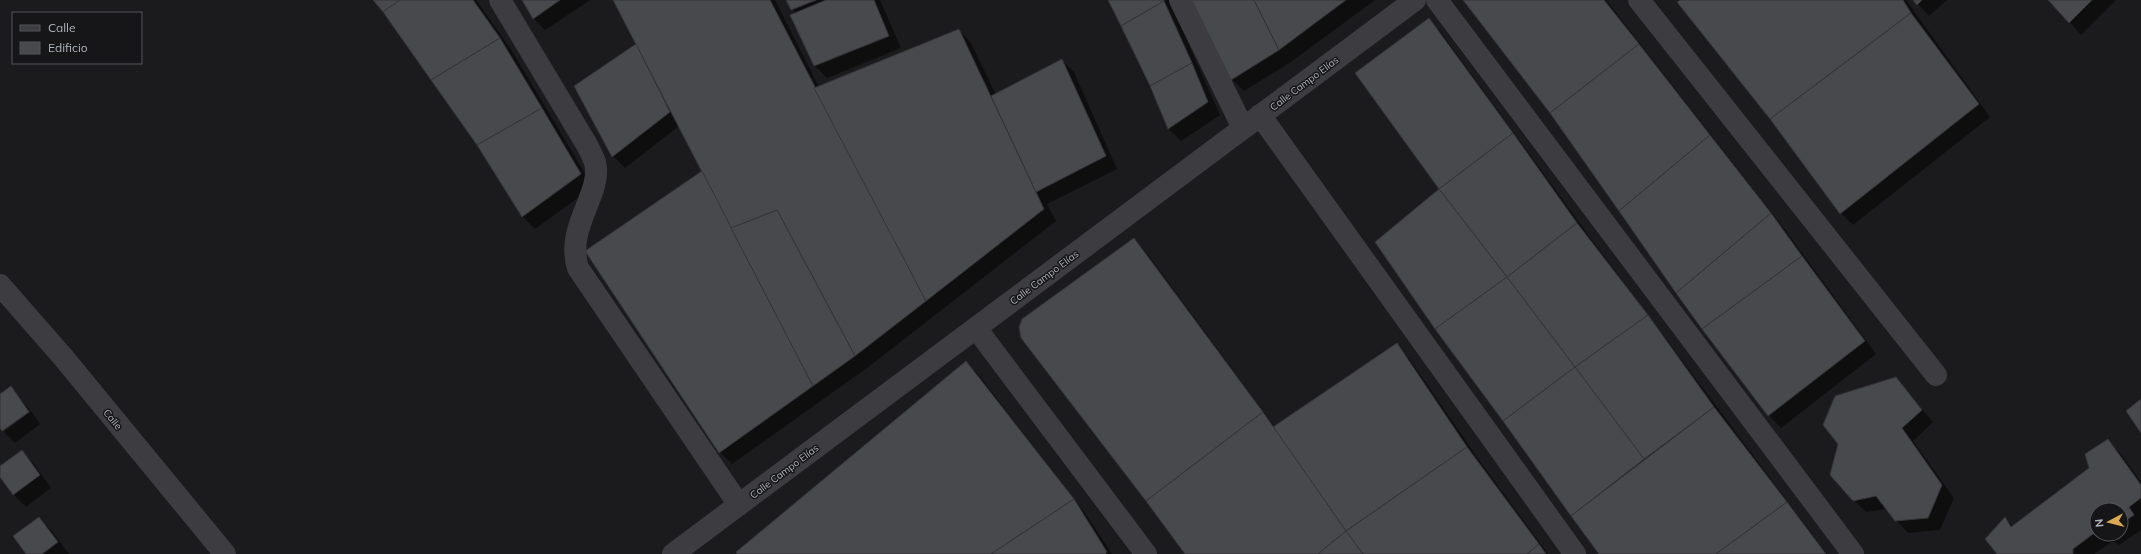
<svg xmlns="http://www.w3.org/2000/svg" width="2141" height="554" font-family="Mulish,sans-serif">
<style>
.shadow{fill:#0007;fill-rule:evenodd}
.building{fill:#48494d;stroke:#353539}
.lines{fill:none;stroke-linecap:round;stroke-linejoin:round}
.street{stroke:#3d3d41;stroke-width:22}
.labels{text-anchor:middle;stroke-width:3;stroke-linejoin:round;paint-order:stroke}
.street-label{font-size:10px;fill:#afb3bb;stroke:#161618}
</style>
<rect width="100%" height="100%" fill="#1b1b1d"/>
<g class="shadow">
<path d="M374,0h102l36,51 81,136 -58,42 -12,-12 -46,-73z"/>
<path d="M523,0h67l-45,30 -12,-12z"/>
<path d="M614,0h161l44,87 140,-57 12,13 25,52 65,-35 13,12 43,97 -70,35 9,17 -189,147 -135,96 -12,-12 -134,-200 117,-80 -24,-46 -54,42 -12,-12 -38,-70 62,-42z"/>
<path d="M787,0h93l21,48 -74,30 -12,-12 -23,-50 4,-2z"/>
<path d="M1109,0h60l51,115 -39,26 -12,-12z"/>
<path d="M1192,0h183l-84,62 -47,29 -12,-12z"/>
<path d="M1464,0h142l177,227 93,127 -95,74 -12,-13 -66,-87 -152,-215z"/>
<path d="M1677,0h229l84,117 -137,108 -12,-12 -71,-94z"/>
<path d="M1914,0h33l-18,16z"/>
<path d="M2050,0h66l-35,35z"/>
<path d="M1428,19l12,12 149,205 238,318h-227l-224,-312 65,-52zM1661,446l1,2 -30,23 -2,-2z"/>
<path d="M1134,239l12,13 129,175 121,-82 12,12 71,103 69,94h-362z"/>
<path d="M966,362l12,12 107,139 27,41h-377z"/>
<path d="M1895,378l38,44 -20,19 41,57 -14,32 -32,3 -22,-24 -20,3 -12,-12z"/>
<path d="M11,388l19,22 -26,19v2l-4,-4v-32z"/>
<path d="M31,411l9,13 -25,19 -11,-11z"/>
<path d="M2108,441l12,12 21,29v48l-22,15 -6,-4 -19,13h-96l7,-36 8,9 78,-59zM2097,510h24v24h-24z"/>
<path d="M22,452l12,12 17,24 -25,19 -12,-12 -14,-20v-8z"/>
<path d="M39,518l12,12 18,24h-42z"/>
</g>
<g class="building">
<path d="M373,0h27l-17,12z"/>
<path d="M400,0h73l27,38 -69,42 -48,-68z"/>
<path d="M522,0h38l-27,19z"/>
<path d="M613,0h157l156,301 -71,55 -78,-146 -46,18z"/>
<path d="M786,0h30l-25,10z"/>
<path d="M826,0h48l15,36 -75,30 -24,-51z"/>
<path d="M1108,0h56v1l-43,25z"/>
<path d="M1191,0h63l25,50 -48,30z"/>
<path d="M1254,0h92l-67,50z"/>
<path d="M1463,0h141l35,44 -89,69z"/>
<path d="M1680,0h223l8,13 -141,106 -93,-117z"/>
<path d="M1913,0h9l-5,5z"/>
<path d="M2048,0h44l-23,23z"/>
<path d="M1164,1l28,62 -42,23 -29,-60z"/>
<path d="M1911,13l68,91 -139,110 -70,-95z"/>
<path d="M1429,18l84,115 -74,56 -84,-116z"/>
<path d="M959,29l85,180 -118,92 -112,-213z"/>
<path d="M500,38l42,70 -65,37 -46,-65z"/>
<path d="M636,44l34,68 -58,45 -38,-71z"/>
<path d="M1639,44l71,91 -91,76 -69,-98z"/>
<path d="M1062,59l44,97 -70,36 -45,-96z"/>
<path d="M1192,63l16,39 -40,27 -18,-43z"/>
<path d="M542,108l39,66 -59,43 -45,-72z"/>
<path d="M1513,133l64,90 -70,54 -68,-88z"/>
<path d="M1710,135l61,78 -95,80 -57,-82z"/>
<path d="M702,171l111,215 -94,67 -134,-202z"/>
<path d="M1439,189l68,88 -72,52 -60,-87z"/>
<path d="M777,210l78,146 -42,30 -82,-158z"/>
<path d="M1771,213l31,43 -100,73 -26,-36z"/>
<path d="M1577,223l71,92 -73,52 -68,-90z"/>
<path d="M1134,238l129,174 -117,89 -125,-163 -2,-11 3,-8z"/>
<path d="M1802,256l63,85 -97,75 -66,-87z"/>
<path d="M1507,277l68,90 -72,54 -68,-92z"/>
<path d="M1648,315l66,92 -70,52 -69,-92z"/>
<path d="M1397,343l70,104 -121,84 -73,-104z"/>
<path d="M966,361l108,138 -83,55h-254l-1,-2z"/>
<path d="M1575,367l69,92 -73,57 -68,-95z"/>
<path d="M1896,377l26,33 -20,18 40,57 -14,33 -33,3 -19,-25 -23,5 -23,-26 8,-31 -15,-19 12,-29z"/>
<path d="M11,386l18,26 -27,19 -2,-3v-34z"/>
<path d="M2141,399v34l-15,-22z"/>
<path d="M1714,407l73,95 -71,52h-117l-28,-38z"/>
<path d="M1263,412l83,119 -28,23h-133l-39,-53z"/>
<path d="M2108,439l33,46v13l-12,9 5,8 -13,9v-14h-24v21l-24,18v5h-76l-12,-15 20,-22 6,10 78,-59 -4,-14z"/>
<path d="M1467,447l72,97 -12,10h-164l-17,-23z"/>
<path d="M22,450l18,25 -27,20 -13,-18v-11z"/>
<path d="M1074,499l33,53 -2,2h-114z"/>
<path d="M1787,502l39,52h-110z"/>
<path d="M39,517l19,25 -16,12h-16l-13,-18z"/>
<path d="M1346,531l17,23h-45z"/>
<path d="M1539,544l7,10h-19z"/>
</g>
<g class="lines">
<g class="street">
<path d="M500,0l87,145c3,6 6,12 8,17 8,32 -30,64 -17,106l161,237"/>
<path d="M1180,0l63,128"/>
<path d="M1437,0l416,554"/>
<path d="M1639,0l297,375"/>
<path d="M1260,115l315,439"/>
<path d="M0,285l63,72 162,197"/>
<path d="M976,328l170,226"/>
<path d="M673,554l742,-554"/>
</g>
</g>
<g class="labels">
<g class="street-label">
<text transform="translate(1304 83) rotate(-37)" y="4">Calle Campo Elías</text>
<text transform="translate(1044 277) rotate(-37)" y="4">Calle Campo Elías</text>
<text transform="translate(113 419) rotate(51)" y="4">Calle</text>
<text transform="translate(784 471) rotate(-37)" y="4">Calle Campo Elías</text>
</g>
</g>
<rect x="12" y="12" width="130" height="52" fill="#161618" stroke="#535559"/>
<rect x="20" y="25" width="20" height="6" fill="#3d3d41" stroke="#535559"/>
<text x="48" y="32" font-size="12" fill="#afb3bb">Calle</text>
<rect x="20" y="42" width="20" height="12" fill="#48494d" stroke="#535559"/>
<text x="48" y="52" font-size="12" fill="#afb3bb">Edificio</text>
<g transform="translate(2109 522) rotate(263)"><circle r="19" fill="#161618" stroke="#535559"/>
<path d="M0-3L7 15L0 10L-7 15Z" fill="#ddaa53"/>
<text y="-6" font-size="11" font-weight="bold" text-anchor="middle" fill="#afb3bb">N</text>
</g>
</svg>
